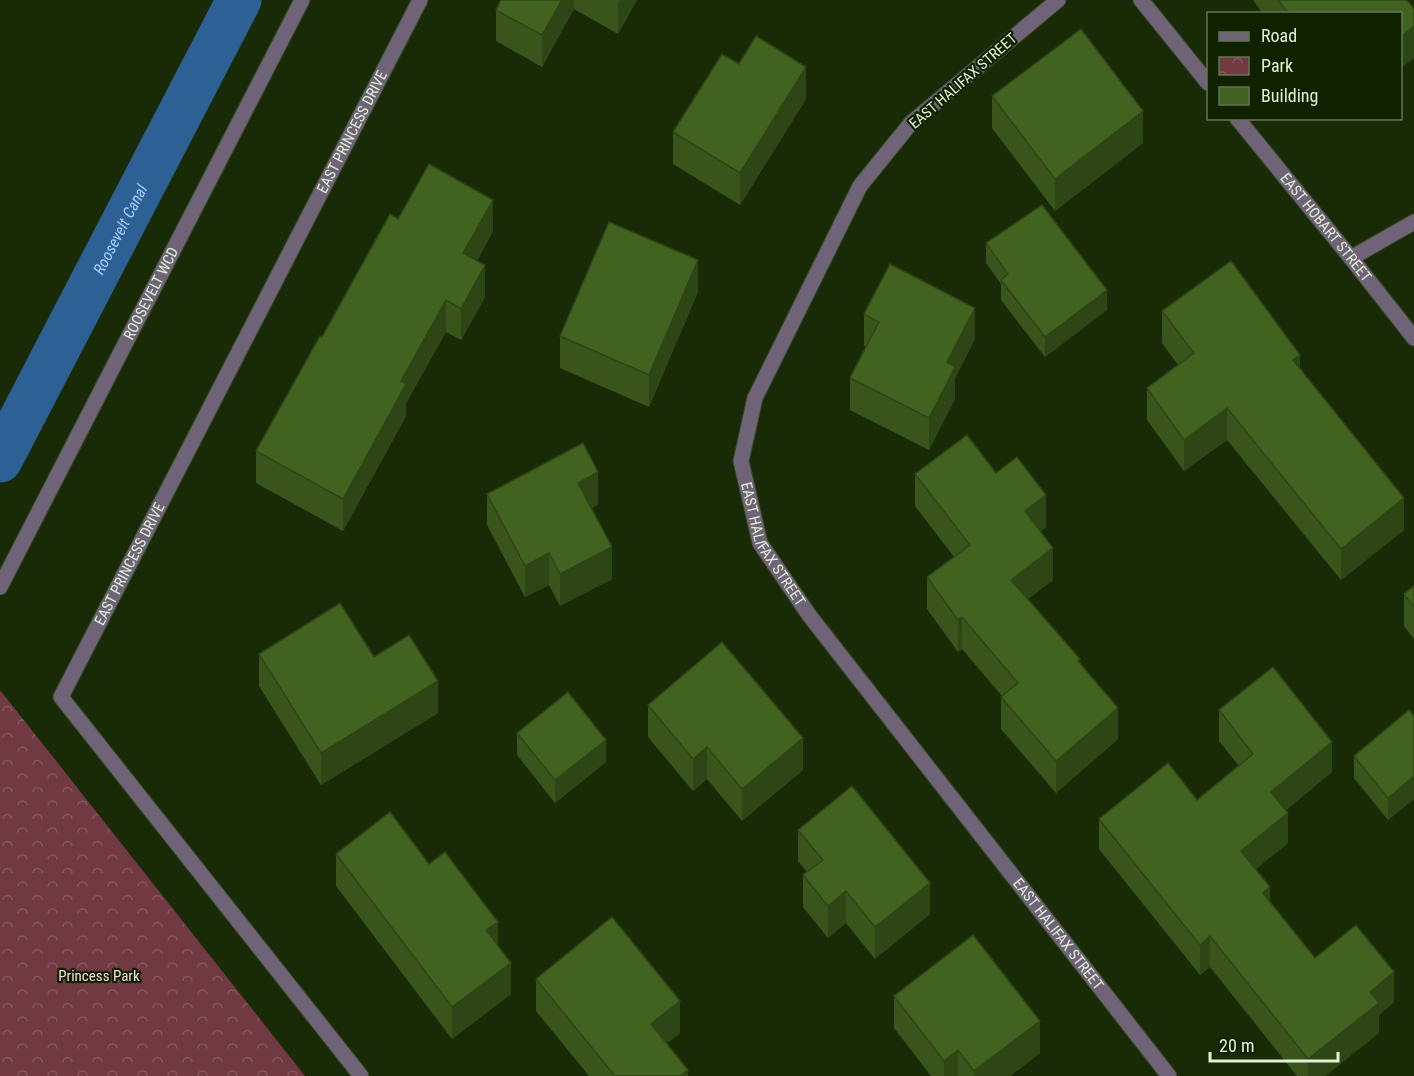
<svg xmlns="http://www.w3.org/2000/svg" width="1414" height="1076" font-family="'Roboto Condensed',sans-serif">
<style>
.park{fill:url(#park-crowns)}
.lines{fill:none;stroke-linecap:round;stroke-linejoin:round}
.canal{stroke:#2d6095;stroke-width:45}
.lane-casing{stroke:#354723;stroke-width:17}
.street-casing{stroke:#354723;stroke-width:17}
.lane{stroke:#6f6378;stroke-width:15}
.street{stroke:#6f6378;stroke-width:15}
.wall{fill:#39551c}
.shaded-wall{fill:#2e4516}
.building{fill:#426320;stroke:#2e4516;stroke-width:1.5}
.labels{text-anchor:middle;stroke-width:4.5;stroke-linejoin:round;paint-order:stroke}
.street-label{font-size:15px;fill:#e1f1d5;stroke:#102100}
.park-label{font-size:15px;fill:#f3dcde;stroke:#102100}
.water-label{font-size:16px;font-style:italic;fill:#a5cffe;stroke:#102100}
</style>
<defs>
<pattern id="park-crowns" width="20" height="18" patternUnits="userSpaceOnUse" patternTransform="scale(1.5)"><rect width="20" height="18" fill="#713a42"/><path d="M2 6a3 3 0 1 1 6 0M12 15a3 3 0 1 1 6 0" fill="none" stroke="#85575c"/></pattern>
</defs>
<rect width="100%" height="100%" fill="#192b06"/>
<path class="park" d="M0,690l305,386h-305z"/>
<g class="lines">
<path class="canal" id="s1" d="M0,460l239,-460"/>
<g class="lane-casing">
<g id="lane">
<path id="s2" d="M0,587l302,-587"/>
</g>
</g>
<g class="street-casing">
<g id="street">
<path id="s3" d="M1058,0l-147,123 -51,63 -105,212 -14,63 19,82 49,72 360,461"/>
<path d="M1141,0l67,83"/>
<path id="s4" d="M1237,118l114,140 63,80"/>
<path d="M1351,258l63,-36"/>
<path id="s5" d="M361,1076l-300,-379 359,-697"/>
</g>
</g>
<use href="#lane" class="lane"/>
<use href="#street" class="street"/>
</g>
<g class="wall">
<path d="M501,0h136l-19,34 -44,-25 -32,58 -46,-26v-31z"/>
<path d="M1253,0h154l7,9v49l-13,10v-54h-138z"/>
<path d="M739,64l67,35 -66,106 -67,-41v-32z"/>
<path d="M992,96l151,47 -88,68 -63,-83z"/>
<path d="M398,219l95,12 -16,30 8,36 -24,43 -15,-8 -40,71v13l-63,115 -87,-48v-32l66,-114z"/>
<path d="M986,243l121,67 -62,47 -44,-57v-16l-15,-21z"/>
<path d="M698,292l-49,115 -89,-39v-32z"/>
<path d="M1162,311l138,57 104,162 -63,50 -114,-140 -43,31 -37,-51v-32l31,-23 -16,-22z"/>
<path d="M864,314l111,25 -20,39v21l-26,51 -79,-40v-32l16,-31 -2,-1z"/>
<path d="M996,473l50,54 -6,5 13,48 -25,19 52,65 38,75 -62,54 -55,-64v-32l1,-1 -40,-47 -4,3 -31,-43v-32l27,-20 -39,-51v-32z"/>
<path d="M487,494l111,10 -6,4 20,71 -52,27 -11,-21 -24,12 -38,-72z"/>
<path d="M1414,586v53l-10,-13v-32z"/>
<path d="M259,654l115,3 64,56 -117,72 -62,-99z"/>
<path d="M648,705l155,65 -61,51 -35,-42 -14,12 -45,-54z"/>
<path d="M1219,710l113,62 -46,38 2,33 -32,26 14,33 45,56 79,44 -15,13v18l-54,43h-28l-87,-109 -10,8 -101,-126v-30l98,-19 42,-34 -20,-25z"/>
<path d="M1414,716v83l-26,21 -34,-42v-22z"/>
<path d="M517,733l89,29 -51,41 -38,-48z"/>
<path d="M798,830l132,84 -55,45 -29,-36 -18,15 -25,-31v-32l4,-3 -9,-11z"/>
<path d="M336,854l93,10 69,82 13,48 -59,45 -116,-153z"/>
<path d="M536,979l144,54 -13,10 21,33h-99l-53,-65z"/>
<path d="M894,996l146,57 -30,23h-79l-37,-48z"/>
</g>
<g class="shaded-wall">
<path d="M562,0h12v9l-32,58v-32z"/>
<path d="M620,0h17l-19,34v-32z"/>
<path d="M1414,26v32l-13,10v-31z"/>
<path d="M806,67v32l-66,106v-32z"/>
<path d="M1143,111v32l-88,68v-32z"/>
<path d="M493,200v31l-30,54v-32z"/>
<path d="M698,260v32l-49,115v-32z"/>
<path d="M485,265v32l-24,43v-31z"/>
<path d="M1107,290v20l-62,47v-20z"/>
<path d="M446,300v32l-40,71v13l-63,115v-32l58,-118z"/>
<path d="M975,308v31l-20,39v21l-26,51v-32l18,-56z"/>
<path d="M1300,355v32l-7,-27z"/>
<path d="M1227,408v32l-43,31v-31z"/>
<path d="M598,472v32l-20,10v-31z"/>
<path d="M1046,495v32l-21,16v-32z"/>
<path d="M1404,498v32l-63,50v-31z"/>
<path d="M612,547v32l-52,27v-32z"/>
<path d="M1053,548v32l-42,31v-31z"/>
<path d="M549,553v32l-24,12v-31z"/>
<path d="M962,617v32l-4,3v-32z"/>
<path d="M438,681v32l-117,72v-32z"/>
<path d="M1118,708v31l-62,54v-32z"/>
<path d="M803,738v32l-61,51v-32z"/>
<path d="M606,740v22l-51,41v-23z"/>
<path d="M1332,742v30l-61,50v-30z"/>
<path d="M707,747v32l-14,12v-32z"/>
<path d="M1414,776v23l-26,21v-22z"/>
<path d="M1288,813v30l-47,38v-30z"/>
<path d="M930,883v31l-55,45v-32z"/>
<path d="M1270,887v30l-7,-24z"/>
<path d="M846,891v32l-18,15v-32z"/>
<path d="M498,922v31l-12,-23z"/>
<path d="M1210,936v31l-10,8v-30z"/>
<path d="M511,963v31l-59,45v-32z"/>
<path d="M1394,972v30l-15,13v18l-54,43h-17v-17l62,-67z"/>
<path d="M680,1001v32l-29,22v-31z"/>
<path d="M1040,1021v32l-30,23h-36v-5z"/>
<path d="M958,1050v26h-14v-15z"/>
<path d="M688,1070v6h-8z"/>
</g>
<g class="building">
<path d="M501,0h61l-20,35 -46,-25z"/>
<path d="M1278,0h129l7,9v17l-13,11v-23h-112z"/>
<path d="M1081,29l62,82 -88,68 -63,-83z"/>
<path d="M756,36l50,31 -66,106 -67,-41 49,-78 17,10z"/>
<path d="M429,164l64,36 -30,53 22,12 -24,44 -15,-9 -45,81 5,3 -63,115 -87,-48 64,-115 2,1 68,-123 8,5z"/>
<path d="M1042,205l65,85 -62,47 -44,-57 7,-6 -22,-31z"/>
<path d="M609,222l89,38 -49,115 -89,-39z"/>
<path d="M1231,261l69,94 -7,5 111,138 -63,51 -114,-141 -43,32 -37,-52 47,-35 -32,-42z"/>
<path d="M890,264l85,44 -28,54 8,5 -26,51 -79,-40 29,-56 -15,-8z"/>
<path d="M967,435l29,38 21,-16 29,38 -21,16 28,37 -42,32 69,79 -2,2 40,47 -62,53 -55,-64 17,-14 -56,-66 -4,3 -31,-43 43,-32 -55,-71z"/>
<path d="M583,443l15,29 -20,11 34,64 -52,27 -11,-21 -24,13 -38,-72z"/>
<path d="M1414,586v21l-10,-13z"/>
<path d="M340,603l34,54 35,-22 29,46 -117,72 -62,-99z"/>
<path d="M722,642l81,96 -61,51 -35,-42 -14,12 -45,-54z"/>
<path d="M1273,667l59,75 -61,50 17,21 -47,38 29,36 -7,6 52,65 41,-33 38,47 -24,20 9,11 -71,56 -98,-123 -10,9 -101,-126 69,-56 29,37 56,-46 -34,-44z"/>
<path d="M568,692l38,48 -51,40 -38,-47z"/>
<path d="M1409,710l5,6v60l-26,22 -34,-42z"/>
<path d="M852,786l78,97 -55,44 -29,-36 -18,15 -25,-31 20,-15 -25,-30z"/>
<path d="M390,812l39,52 16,-12 53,70 -12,8 25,33 -59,44 -116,-153z"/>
<path d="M612,917l68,84 -29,23 37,46 -8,6h-65l-79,-97z"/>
<path d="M973,935l67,86 -66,50 -16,-21 -14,11 -50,-65z"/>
</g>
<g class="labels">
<g class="street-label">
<text transform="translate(963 81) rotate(-41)" y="5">EAST HALIFAX STREET</text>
<text dy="5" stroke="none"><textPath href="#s5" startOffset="1119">EAST PRINCESS DRIVE</textPath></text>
<text dy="5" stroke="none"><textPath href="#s4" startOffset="141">EAST HOBART STREET</textPath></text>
<text dy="5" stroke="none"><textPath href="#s2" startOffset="330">ROOSEVELT WCD</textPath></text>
<text dy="5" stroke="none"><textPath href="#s3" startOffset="664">EAST HALIFAX STREET</textPath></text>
<text dy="5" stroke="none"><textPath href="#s5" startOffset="633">EAST PRINCESS DRIVE</textPath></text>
<text dy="5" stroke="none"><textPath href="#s3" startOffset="1150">EAST HALIFAX STREET</textPath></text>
</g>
<g class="park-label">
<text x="99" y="981">Princess Park</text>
</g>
<g class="water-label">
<text dy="6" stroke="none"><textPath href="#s1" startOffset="260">Roosevelt Canal</textPath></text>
</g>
</g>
<rect x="1207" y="12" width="195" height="108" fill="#102100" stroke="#647455" stroke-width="1.5"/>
<rect x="1219" y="32" width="30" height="9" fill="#6f6378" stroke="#647455" stroke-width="1.5"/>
<text x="1261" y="42" font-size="18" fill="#e1f1d5">Road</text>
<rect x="1219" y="57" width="30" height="18" fill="url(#park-crowns)" stroke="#647455" stroke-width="1.5"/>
<text x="1261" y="72" font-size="18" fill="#e1f1d5">Park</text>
<rect x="1219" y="87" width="30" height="18" fill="#426320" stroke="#647455" stroke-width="1.5"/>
<text x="1261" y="102" font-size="18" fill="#e1f1d5">Building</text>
<path d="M1210 1052v9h128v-9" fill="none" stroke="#e1f1d5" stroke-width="3"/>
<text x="1219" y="1052" font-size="18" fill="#e1f1d5" stroke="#102100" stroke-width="4.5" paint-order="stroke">20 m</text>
</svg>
